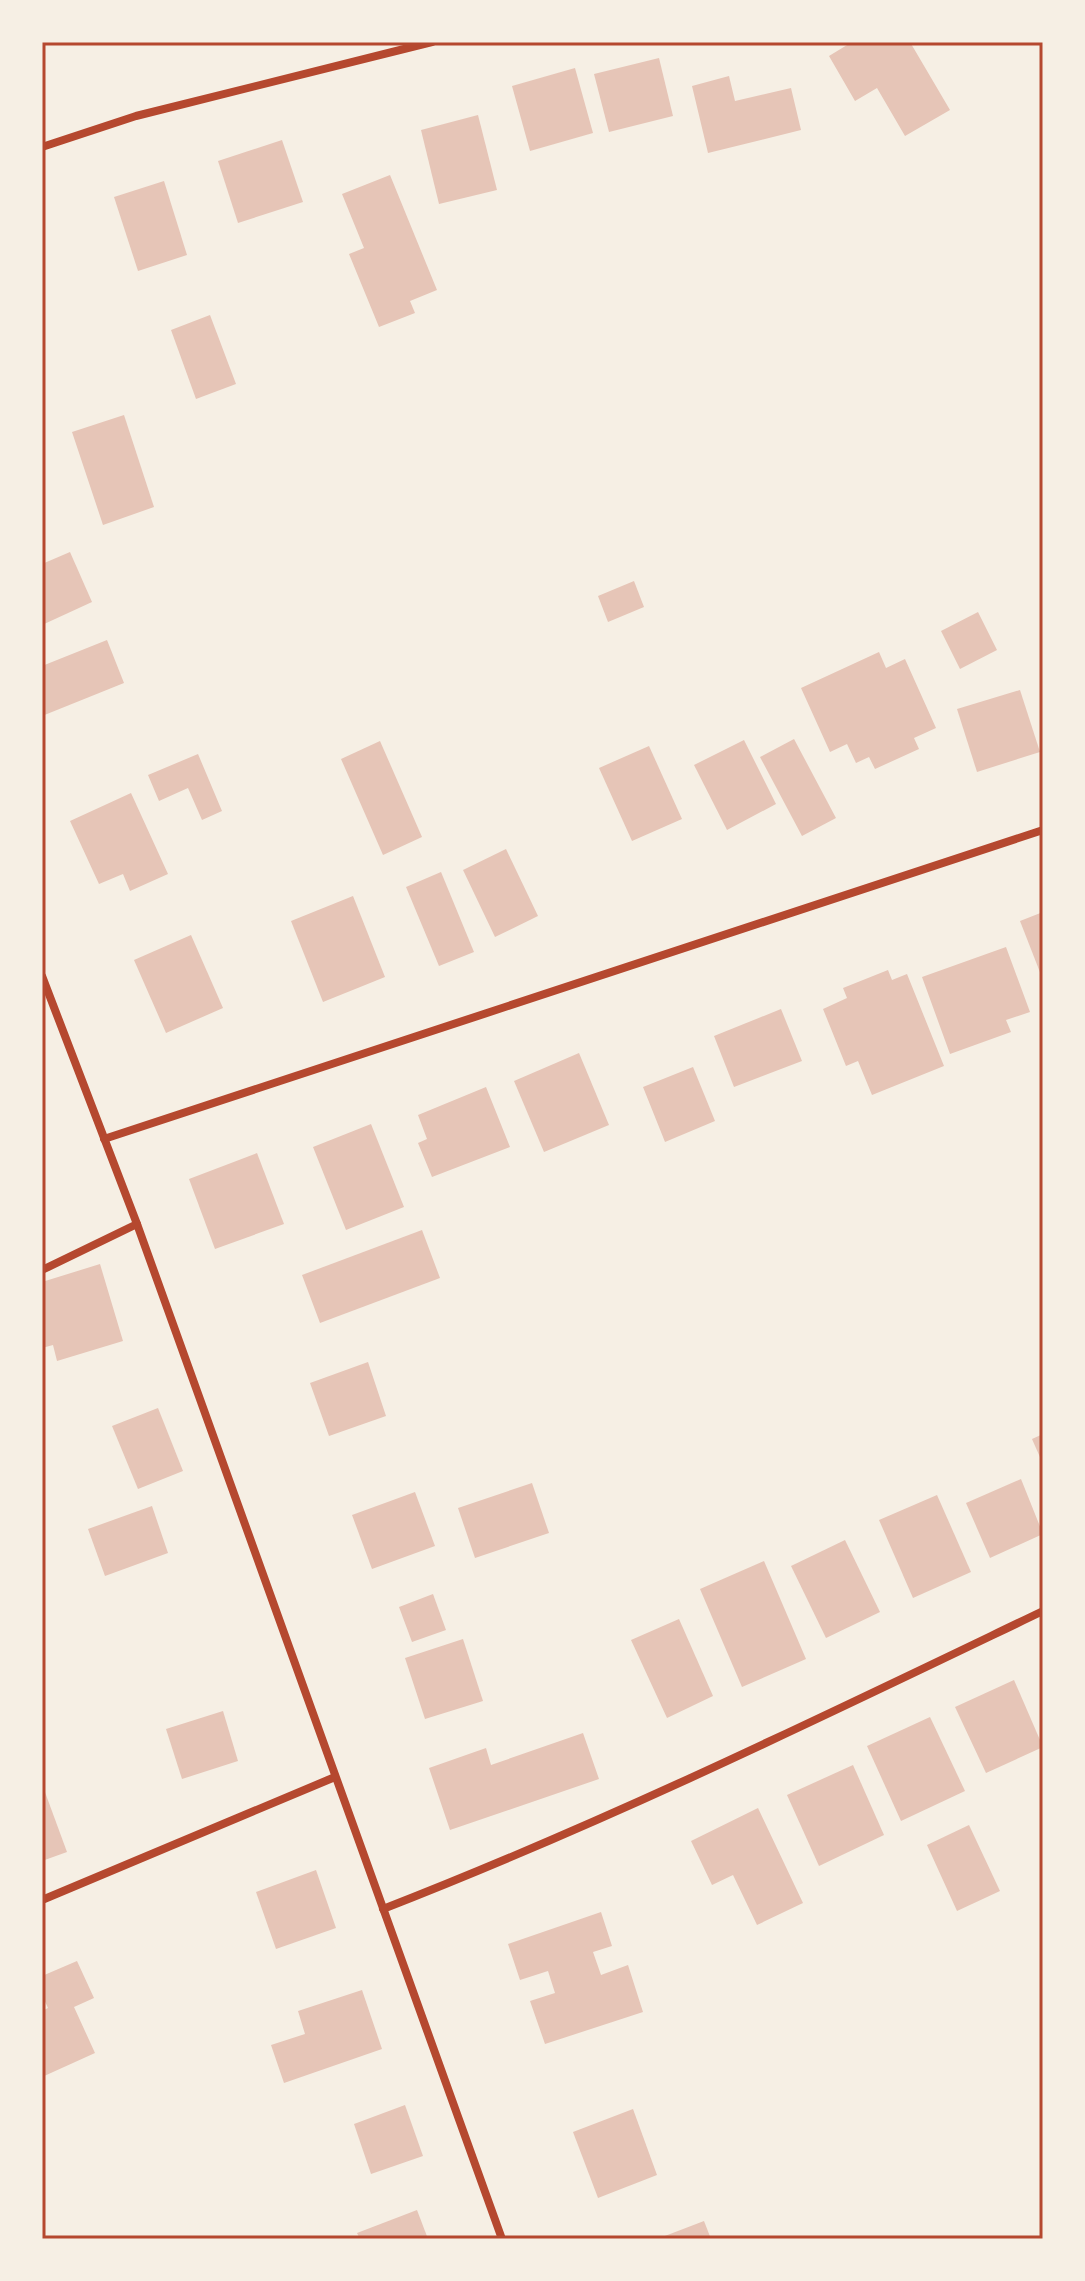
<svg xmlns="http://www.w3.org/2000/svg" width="1085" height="2281" font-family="'Varela Round',sans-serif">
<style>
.building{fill:#e6c5b7}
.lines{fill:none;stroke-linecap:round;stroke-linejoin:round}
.minor{stroke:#b5482f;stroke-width:8}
.neatline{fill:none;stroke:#b5482f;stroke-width:3}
</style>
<rect width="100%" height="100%" fill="#f6efe4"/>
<g class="building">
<path d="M852,42h58l40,68 -45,26 -28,-48 -22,13 -26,-45z"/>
<path d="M659,58l14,58 -64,16 -15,-58z"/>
<path d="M575,68l18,65 -63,18 -18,-65z"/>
<path d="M729,76l6,25 56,-13 10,42 -93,23 -16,-67z"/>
<path d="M478,115l19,75 -58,14 -18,-74z"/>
<path d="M282,140l21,62 -65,21 -20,-62z"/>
<path d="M390,175l47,115 -27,11 5,12 -36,14 -30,-73 15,-6 -22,-54z"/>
<path d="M164,181l23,74 -49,16 -24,-74z"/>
<path d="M210,315l26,69 -40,15 -25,-69z"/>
<path d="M124,415l30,92 -51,18 -31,-93z"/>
<path d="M70,552l22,50 -50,23v-61z"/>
<path d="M634,581l10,26 -36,15 -10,-26z"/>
<path d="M978,612l19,38 -37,19 -19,-38z"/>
<path d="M107,640l17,43 -82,33v-50z"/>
<path d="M879,652l7,16 19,-9 31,69 -22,10 5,11 -44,20 -6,-12 -13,6 -9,-19 -17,8 -29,-64z"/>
<path d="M1020,690l20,62 -63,20 -20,-63z"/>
<path d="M794,739l42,79 -34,18 -42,-79z"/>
<path d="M744,740l32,64 -49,26 -33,-65z"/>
<path d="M380,741l42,96 -39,18 -42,-96z"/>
<path d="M649,746l33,73 -50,22 -33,-73z"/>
<path d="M198,754l24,57 -20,9 -14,-32 -29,13 -11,-26z"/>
<path d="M131,793l37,81 -38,17 -7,-17 -24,10 -29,-63z"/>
<path d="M506,849l32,67 -43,21 -32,-67z"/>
<path d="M441,872l33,80 -35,14 -33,-79z"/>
<path d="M353,896l32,81 -62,25 -32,-81z"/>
<path d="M1043,912v68l-23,-59z"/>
<path d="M191,935l32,73 -57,25 -32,-73z"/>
<path d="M1006,947l24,65 -24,8 5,12 -61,22 -28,-77z"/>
<path d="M888,970l4,10 15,-6 37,92 -72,29 -14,-34 -12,5 -23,-57 24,-11 -4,-10z"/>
<path d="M781,1009l21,52 -68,26 -20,-51z"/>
<path d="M579,1053l30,72 -65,27 -30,-71z"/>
<path d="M693,1067l22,54 -50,21 -22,-55z"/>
<path d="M486,1087l24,60 -78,30 -14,-34 9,-4 -9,-24z"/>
<path d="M371,1124l33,83 -58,23 -33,-83z"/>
<path d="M257,1153l27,71 -69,25 -26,-70z"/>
<path d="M422,1230l18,48 -120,45 -18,-48z"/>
<path d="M100,1264l23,77 -66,20 -4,-16 -11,3v-66z"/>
<path d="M368,1362l18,54 -57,20 -19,-53z"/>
<path d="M158,1408l25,63 -45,18 -26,-63z"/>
<path d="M1043,1434v30l-11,-25z"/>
<path d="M1021,1479l22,55 -53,24 -24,-55z"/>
<path d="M532,1483l17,50 -74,25 -17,-50z"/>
<path d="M415,1492l20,54 -63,23 -20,-54z"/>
<path d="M937,1495l34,77 -58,26 -34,-78z"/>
<path d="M152,1506l16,47 -63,23 -17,-47z"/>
<path d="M845,1540l35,72 -54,26 -35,-72z"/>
<path d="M764,1561l42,98 -64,28 -42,-98z"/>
<path d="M433,1594l13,36 -34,12 -13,-35z"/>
<path d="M679,1619l34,77 -46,22 -36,-78z"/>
<path d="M463,1639l20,62 -58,18 -20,-61z"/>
<path d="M1014,1680l29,67 -57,26 -31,-66z"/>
<path d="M223,1711l15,50 -56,18 -16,-50z"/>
<path d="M930,1717l35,74 -64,30 -34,-75z"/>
<path d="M583,1733l16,46 -149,51 -21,-62 57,-20 5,17z"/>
<path d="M853,1765l31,70 -65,31 -32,-71z"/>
<path d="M42,1784l25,68 -25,9z"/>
<path d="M758,1808l45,95 -46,22 -24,-50 -21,10 -21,-44z"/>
<path d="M969,1825l31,66 -43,20 -30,-66z"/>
<path d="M316,1870l20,58 -60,21 -20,-57z"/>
<path d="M601,1912l11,34 -19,6 8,23 27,-10 15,47 -98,32 -15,-43 25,-8 -7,-22 -28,9 -12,-36z"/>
<path d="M77,1961l17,37 -20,9 21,46 -53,24v-66l6,-3 -6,-13v-19z"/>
<path d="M362,1990l20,59 -98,34 -13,-38 34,-11 -7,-23z"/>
<path d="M405,2105l18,51 -52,18 -17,-50z"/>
<path d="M633,2109l24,66 -59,23 -25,-66z"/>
<path d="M417,2210l11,29h-68l-3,-6z"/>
<path d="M704,2221l7,18h-54z"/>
</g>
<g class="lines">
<g class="minor">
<path d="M42,147l94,-31 296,-74"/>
<path d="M42,976l95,248 365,1015"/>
<path d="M104,1139l939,-309"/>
<path d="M42,1270l95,-46"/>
<path d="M42,1900l293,-123"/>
<path d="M383,1909c226,-88 441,-193 660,-298"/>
</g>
</g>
<rect width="1085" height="2281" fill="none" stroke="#f6efe4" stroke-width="88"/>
<rect x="44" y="44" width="997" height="2193" class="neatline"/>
</svg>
